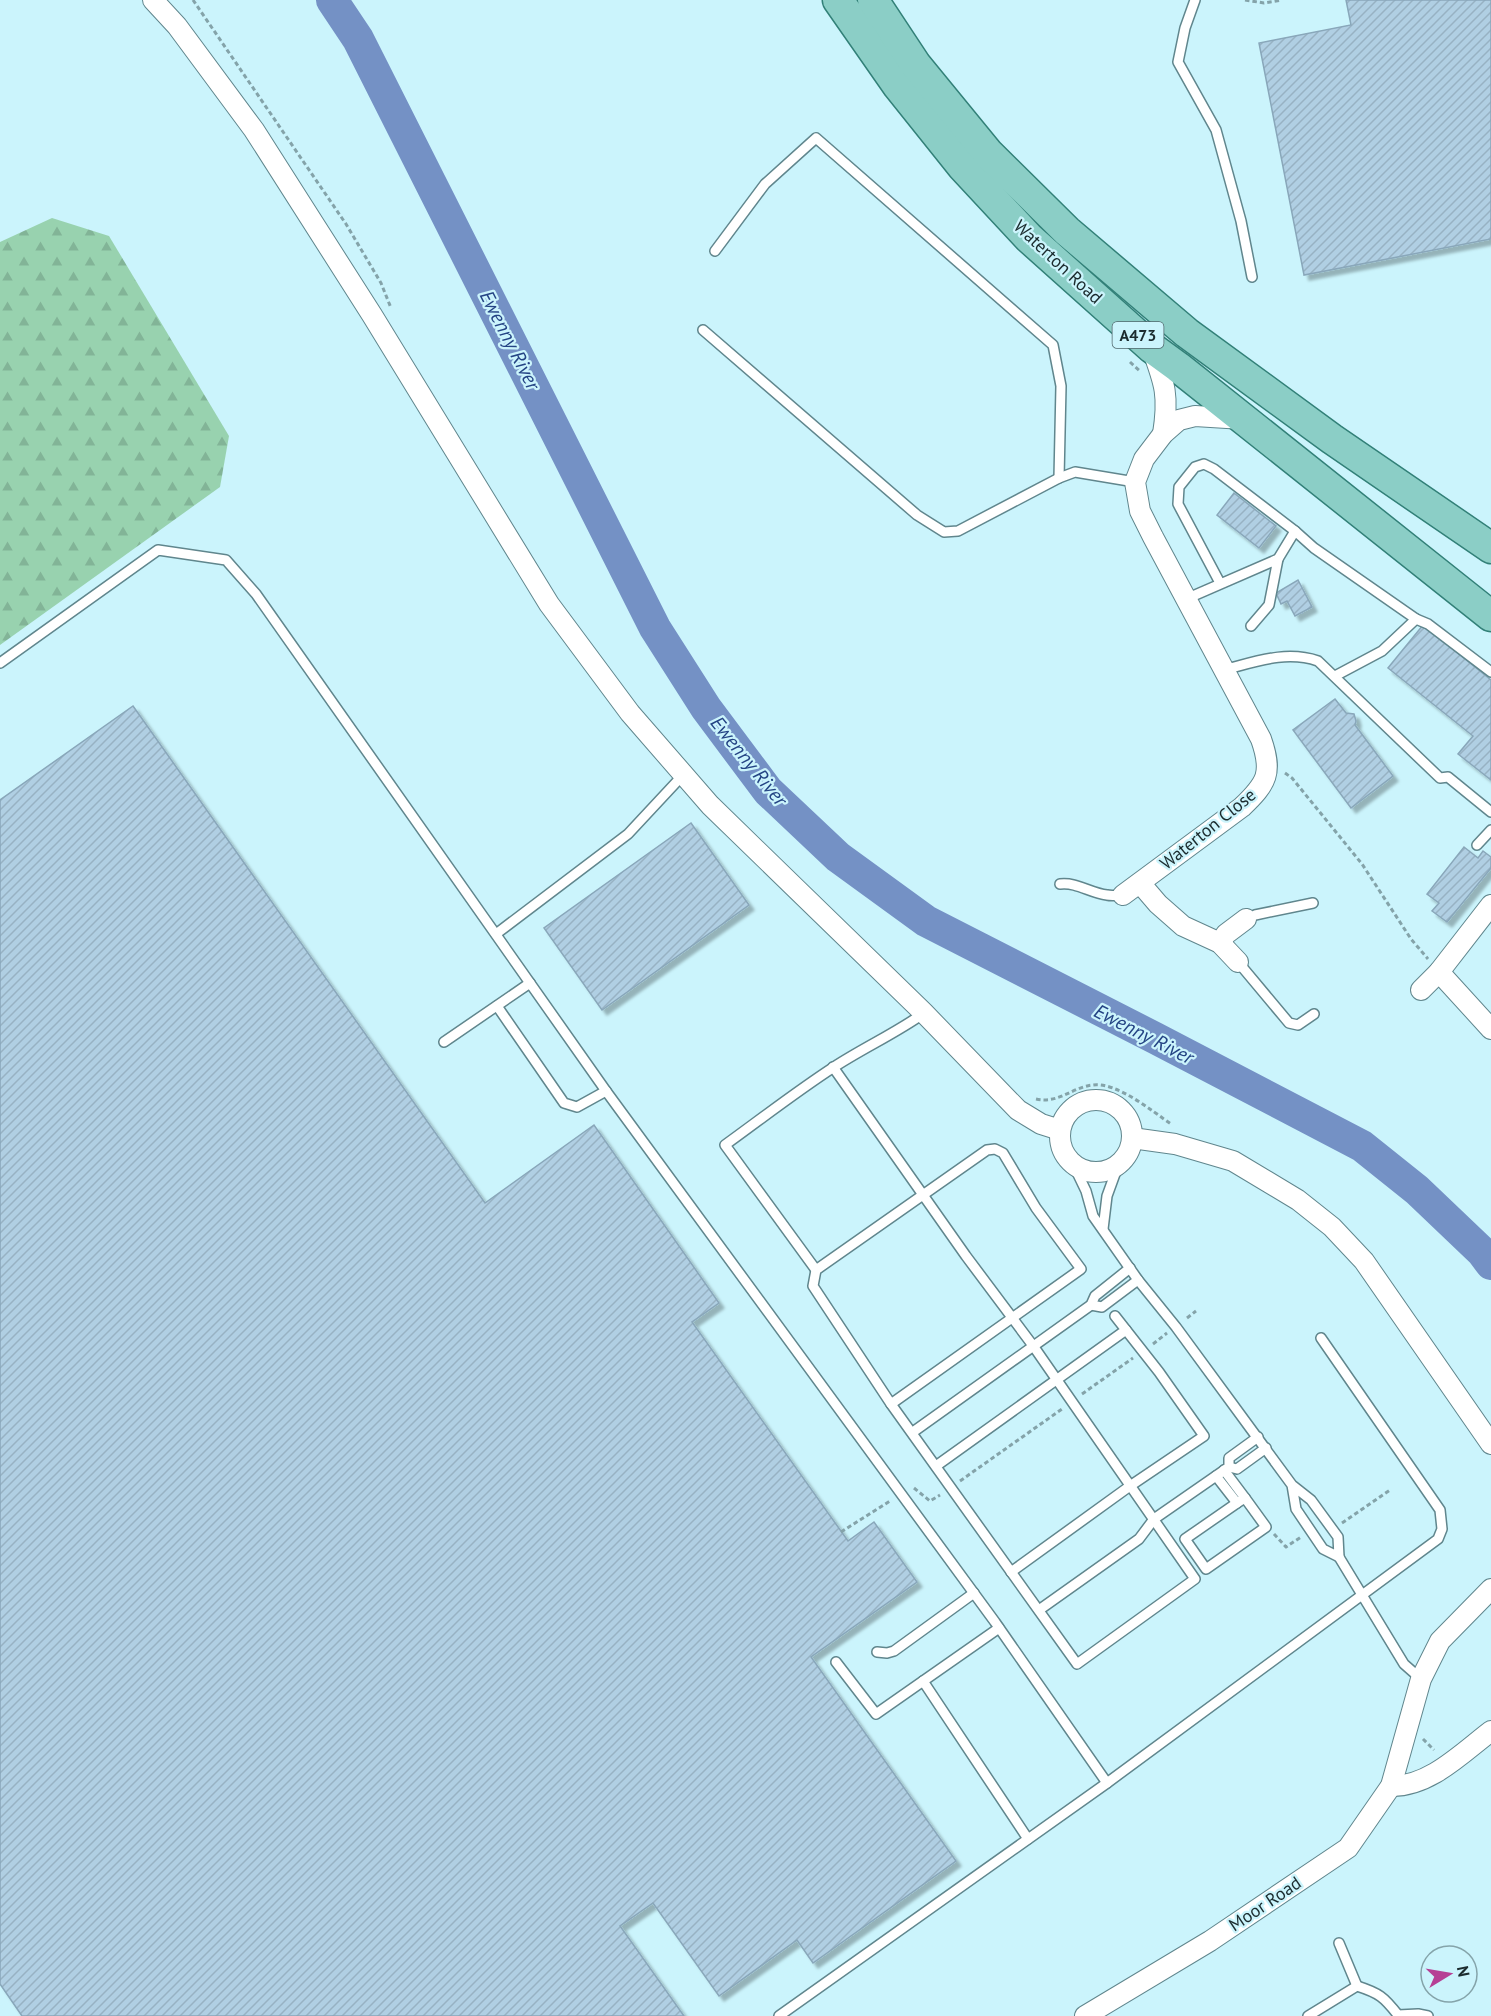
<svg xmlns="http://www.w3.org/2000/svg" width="1491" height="2016" font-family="'PT Sans',sans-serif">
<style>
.forest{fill:url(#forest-firs)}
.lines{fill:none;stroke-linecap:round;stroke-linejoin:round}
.river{stroke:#7491c5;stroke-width:32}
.building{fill:url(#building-hatch);stroke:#89a7ba;stroke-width:1.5;filter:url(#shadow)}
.service-casing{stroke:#60868d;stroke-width:12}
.minor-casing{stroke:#60868d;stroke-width:22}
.primary-casing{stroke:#328078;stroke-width:33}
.path{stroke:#84a3a9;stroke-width:3;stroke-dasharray:4.5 3;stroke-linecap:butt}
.service{stroke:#fff;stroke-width:9}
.minor{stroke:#fff;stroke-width:20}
.primary{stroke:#8bcec6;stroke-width:30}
.labels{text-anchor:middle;stroke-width:4.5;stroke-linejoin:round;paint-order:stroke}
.shield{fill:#cbf4fc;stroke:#50676c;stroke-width:1.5}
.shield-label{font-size:16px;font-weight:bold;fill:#1b2b2e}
.street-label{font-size:18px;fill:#1b2b2e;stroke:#cbf4fc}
.water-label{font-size:20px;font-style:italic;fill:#244484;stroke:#cbf4fc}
</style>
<defs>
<pattern id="forest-firs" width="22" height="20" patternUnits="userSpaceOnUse" patternTransform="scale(1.5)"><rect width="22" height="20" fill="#98d2af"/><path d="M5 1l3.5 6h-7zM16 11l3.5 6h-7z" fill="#82b497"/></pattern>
<pattern id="building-hatch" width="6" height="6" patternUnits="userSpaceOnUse" patternTransform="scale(1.5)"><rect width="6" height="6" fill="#b0cfe3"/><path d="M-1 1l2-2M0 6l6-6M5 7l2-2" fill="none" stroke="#97b2c3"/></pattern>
<filter id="shadow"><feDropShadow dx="5" dy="5" stdDeviation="1.5" flood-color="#0004"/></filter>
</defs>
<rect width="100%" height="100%" fill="#cbf4fc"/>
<path class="forest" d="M52,218l57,18 120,200 -9,51 -220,158v-403z"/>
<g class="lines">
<path class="river" d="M332,0l26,39 297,589 51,80 62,83 70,66 88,64 229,117 207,108 55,44 65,62 9,12"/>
</g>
<g class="building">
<path d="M1346,0h145v239l-187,36 -45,-232 92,-18z"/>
<path d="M1234,493l42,33 -17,22 -42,-33z"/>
<path d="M1298,580l14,27 -17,9 -8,-15 -6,3 -5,-11z"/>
<path d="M1423,625l68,55v100l-33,-26 15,-18 -85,-68z"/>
<path d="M1335,699l11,14 8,1 2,7 -1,4 38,51 -42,32 -58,-78z"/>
<path d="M133,706l352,497 109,-78 125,178 -27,19 156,219 26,-19 43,60 -106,75 145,204 -143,102 -16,-23 -78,56 -66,-93 -33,23 64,90h-662l-22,-32v-1184z"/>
<path d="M691,823l58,82 -147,105 -58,-82z"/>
<path d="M1464,847l14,11 5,-7 8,6v11l-44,54 -15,-11 7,-8 -12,-9z"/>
</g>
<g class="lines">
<g class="service-casing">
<g id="service">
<path d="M1195,0l-10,28 -7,34 38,68 25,91 11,56"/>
<path d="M715,251l50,-67 51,-46 237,207 8,41 -2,92"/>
<path d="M703,330l214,185 27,17 14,-1 101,-53 16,-6 60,10"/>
<path d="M1295,531l19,17 102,71 -34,32 -47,25"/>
<path d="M1186,599l92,-40 17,-28 -81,-62 -10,-5 -9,3 -16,20 -1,17 42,79"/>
<path d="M1416,619l12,5 63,48"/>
<path d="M1251,626l18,-21 9,-46"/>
<path d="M0,663l158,-113 68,10 30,34 350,497 389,531 112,161"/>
<path d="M1223,670c32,-8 63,-20 95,-9l122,117 8,-1 43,35"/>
<path d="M1477,845l14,-15"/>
<path d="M1060,884c17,-2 30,9 47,11 5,1 11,0 16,0"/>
<path d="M1246,919l9,-4 58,-12"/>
<path d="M496,934l132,-100 55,-59"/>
<path d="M1238,962l51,61 9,2 16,-11"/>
<path d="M497,1006l67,97 13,4 29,-16"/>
<path d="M444,1042l86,-59"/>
<path d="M833,1067l133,189 68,91 161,232 -118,85 -186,-260"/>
<path d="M995,1149l8,4 33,55 45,61 -190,135 -78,-118 3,-16 171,-120z"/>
<path d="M1073,1164l13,27 7,25 45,64 38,47 116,158 19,15 27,37 1,20 -16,-8 -27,-40 -4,-24"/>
<path d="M1103,1229l4,-33 12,-33"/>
<path d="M816,1270l-91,-125c36,-26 72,-54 109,-78 29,-19 62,-34 90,-54"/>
<path d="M1091,1305l11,2 36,-27"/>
<path d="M913,1432l178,-127 4,-9 35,-28"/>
<path d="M936,1466l190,-136 -11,-14"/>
<path d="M1229,1467l8,2 29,-21"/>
<path d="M1216,1476l21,27 8,-5 -21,-28"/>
<path d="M1237,1503l-52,36 21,30 60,-42 -21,-29"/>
<path d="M1339,1557l65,107 17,15"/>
<path d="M1011,1572l119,-86 74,-50 -45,-64 -33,-42"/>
<path d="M1039,1610l100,-71 15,-20 75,-52v-9l29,-21"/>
<path d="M877,1652l10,1 7,-2 80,-58"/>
<path d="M836,1662l40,52 123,-86"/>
<path d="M923,1681l105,158"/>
<path d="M1339,1943l18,43"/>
<path d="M779,2016l328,-233 331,-244 4,-10 -2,-19 -119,-172"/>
<path d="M1308,2016l49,-30c22,7 27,11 41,29l20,-1 10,2"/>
</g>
</g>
<g class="minor-casing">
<g id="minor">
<path d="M153,0l24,26 77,104 118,185 177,289 81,109 80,92 214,208 94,97 23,14 19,6"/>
<path d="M1152,349c13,35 17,47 11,85"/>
<path d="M1140,883l18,21 25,22 37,17 18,19"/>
<path d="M1123,895l119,-88c25,-24 31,-34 19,-68l-108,-202 -13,-26 -5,-29 9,-23 19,-25 16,-14 16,-4 48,3"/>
<path d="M1220,943l6,-9 20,-15"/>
<path d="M1439,972l52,57"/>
<path d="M1421,990l18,-18 52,-67"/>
<circle cx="1096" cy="1136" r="36"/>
<path d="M1132,1138l43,6 58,17 65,39 34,27 32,34 127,183"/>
<path d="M1391,1786c38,1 71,-33 100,-55"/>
<path d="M1085,2016l125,-75 138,-93 43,-62 30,-107 19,-38 51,-52"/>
</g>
</g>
<g class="primary-casing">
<g id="primary">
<path d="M838,0l60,86 64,80 67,72 123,110 26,19 313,249"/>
<path d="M873,0l43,65 72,88 79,78 120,102 145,106 159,109"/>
</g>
</g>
<g class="path">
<path d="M193,0l153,224 35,59 10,25"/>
<path d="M1245,0l19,3 18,-3"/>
<path d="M1130,362l11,10"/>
<path d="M1285,773l7,5 70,86 49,75 17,20"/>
<path d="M1036,1099c23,5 36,-12 57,-14 24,-3 59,26 78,39"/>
<path d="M1187,1318l9,-7"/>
<path d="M1153,1344l14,-11"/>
<path d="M1082,1394l51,-36"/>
<path d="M960,1481l102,-72"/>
<path d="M914,1488l16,13 10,-6"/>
<path d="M1342,1523l48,-33"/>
<path d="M841,1532l49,-31"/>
<path d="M1274,1534l12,13 15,-10"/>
<path d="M1423,1739l11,11"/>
</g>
<use href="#service" class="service"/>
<use href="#minor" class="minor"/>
<use href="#primary" class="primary"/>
</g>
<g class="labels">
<rect class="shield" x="1112.5" y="322" width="51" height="26" rx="4.5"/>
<g class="shield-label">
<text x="1138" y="341">A473</text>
</g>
<g class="street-label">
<text transform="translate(1058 262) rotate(43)" y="6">Waterton Road</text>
<text transform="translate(1208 829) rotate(-39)" y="6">Waterton Close</text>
<text transform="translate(1265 1904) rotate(-34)" y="6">Moor Road</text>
</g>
<g class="water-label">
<text transform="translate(510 340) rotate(63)" y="7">Ewenny River</text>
<text transform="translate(749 761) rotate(51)" y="7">Ewenny River</text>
<text transform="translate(1144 1034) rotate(27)" y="7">Ewenny River</text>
</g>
</g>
<g transform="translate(1449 1974) rotate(79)"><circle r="28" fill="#cbf4fc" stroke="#85a4aa" stroke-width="1.5"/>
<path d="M0-4.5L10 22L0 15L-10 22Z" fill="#b63f95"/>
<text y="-9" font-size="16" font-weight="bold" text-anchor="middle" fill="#1b2b2e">N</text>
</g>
</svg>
